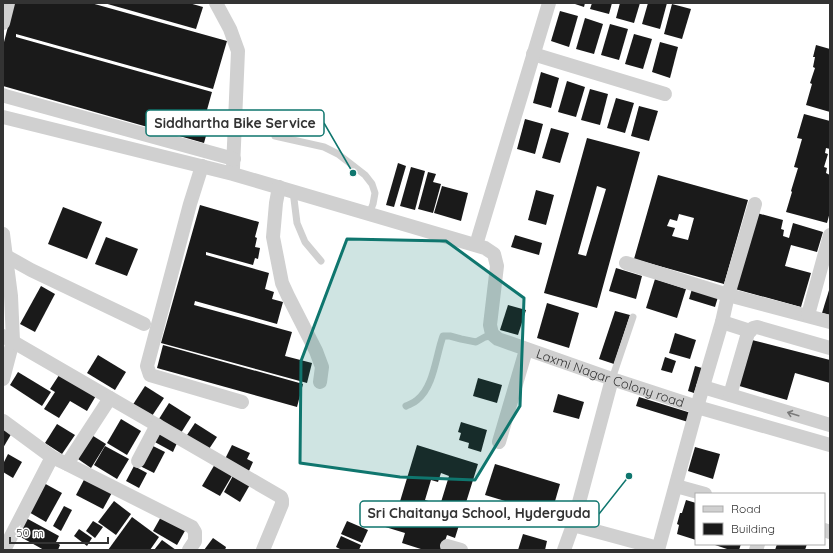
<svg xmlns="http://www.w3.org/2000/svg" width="833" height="553" font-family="Quicksand,sans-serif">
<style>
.building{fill:#1a1a1a;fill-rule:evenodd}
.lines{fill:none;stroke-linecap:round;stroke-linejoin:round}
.service{stroke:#d0d0d0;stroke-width:7}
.minor{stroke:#d0d0d0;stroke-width:14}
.oneway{stroke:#7a7a7a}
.marked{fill:#0f766e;fill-opacity:0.2;stroke:#0f766e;stroke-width:3;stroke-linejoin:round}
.labels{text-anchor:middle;stroke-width:4;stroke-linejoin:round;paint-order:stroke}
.street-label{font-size:13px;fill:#333;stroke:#fff}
.leader{fill:none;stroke:#0f766e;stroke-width:1.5}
.callout-dot{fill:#0f766e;stroke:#fff;stroke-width:1.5}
.callout{fill:#fff;stroke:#0f766e;stroke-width:1.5}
.callout-label{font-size:14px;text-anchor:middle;font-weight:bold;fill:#333}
</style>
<rect width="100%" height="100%" fill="#fff"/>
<g class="building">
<path d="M14,3h77l136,38 -14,48 -197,-55v3l196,55 -7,25 6,1 -7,25 -201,-57v-40z"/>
<path d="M104,3h85l14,4 -7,22z"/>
<path d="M572,3h13l-1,4z"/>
<path d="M592,3h20l-3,11 -19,-5z"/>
<path d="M620,3h20l-6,20 -18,-5z"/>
<path d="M648,3h19l-7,26 -18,-5z"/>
<path d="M672,4l19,5 -9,30 -18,-5z"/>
<path d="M560,11l18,5 -9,31 -18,-6z"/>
<path d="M585,18l18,6 -9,30 -18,-5z"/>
<path d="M610,24l18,5 -9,31 -18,-5z"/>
<path d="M634,34l18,5 -9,30 -18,-5z"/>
<path d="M660,42l18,5 -8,31 -18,-6z"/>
<path d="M816,45l14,4v63l-24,-7 6,-21 -2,-1 5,-15 -2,-1 2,-10h-2z"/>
<path d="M541,72l18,6 -8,30 -18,-5z"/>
<path d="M567,81l18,6 -9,30 -18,-5z"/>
<path d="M590,89l18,5 -8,31 -19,-5z"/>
<path d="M616,98l18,5 -9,30 -18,-5z"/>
<path d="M639,106l19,5 -9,30 -18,-5z"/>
<path d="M804,114l26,7v28l-4,-1 -1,5 3,1 -4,13 3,1 -1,5 4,2v37l-3,11 -41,-11 6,-20 -1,-1 7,-23 -4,-1 8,-28 -5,-1z"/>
<path d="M525,119l18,5 -8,30 -18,-5z"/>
<path d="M551,128l18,5 -9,30 -18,-5z"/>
<path d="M587,138l53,14 -43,156 -53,-15zM597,186l9,3 -20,67 -8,-2z"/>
<path d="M398,163l8,3 -12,41 -8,-2z"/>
<path d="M411,167l14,4 -10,39 -15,-4z"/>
<path d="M428,172l8,2 -3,8 8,2 -8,29 -15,-4z"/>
<path d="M658,175l90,25 -24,84 -90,-25zM679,214l15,4 -6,22 -16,-4 3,-8 -8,-2 3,-7 7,2z"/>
<path d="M442,186l26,7 -7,28 -27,-8z"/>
<path d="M536,190l18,5 -8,30 -18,-5z"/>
<path d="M200,205l59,17 -4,15 2,1 -2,9 5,1 -2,11 -3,-1 -2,7 -47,-13v3l63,18 -4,16 9,3 -2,7 11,3 -6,22 -82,-23 -1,4 98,27 -7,24 27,7 -5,20 -146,-40z"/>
<path d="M63,207l39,15 -15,37 -39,-15z"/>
<path d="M757,213l26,7 -2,9 3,1 -1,6 6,2 4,-15 30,9 -6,20 -26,-7 -6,21 26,7 -10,34 -66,-18z"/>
<path d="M515,235l27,8 -3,12 -28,-8z"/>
<path d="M106,237l32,12 -11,27 -32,-12z"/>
<path d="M616,268l26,8 -6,23 -27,-8z"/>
<path d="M655,279l31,10 -9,29 -31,-10z"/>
<path d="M41,286l14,8 -20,38 -15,-8z"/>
<path d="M830,287v28l-8,-2z"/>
<path d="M692,289l26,8 -3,10 -26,-8z"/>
<path d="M547,303l32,10 -10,35 -32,-10z"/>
<path d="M508,305l18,5 -8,25 -18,-5z"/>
<path d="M615,311l15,4 -16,49 -15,-5z"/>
<path d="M675,333l21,7 -6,19 -21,-6z"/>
<path d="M752,340l78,20v23l-35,-10 -8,27 -51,-15z"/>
<path d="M163,345l140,39 -6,23 -140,-39z"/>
<path d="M98,355l28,17 -11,18 -28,-17z"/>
<path d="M665,357l11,4 -4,12 -11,-3z"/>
<path d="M695,366l7,2 -8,25 -6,-2z"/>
<path d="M18,372l33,20 -9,14 -32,-21z"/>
<path d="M61,372l36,22 -10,17 -17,-10 -11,17 -15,-9 11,-17 -5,-3z"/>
<path d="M478,378l24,7 -5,18 -24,-7z"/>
<path d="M145,386l19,12 -14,21 -18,-13z"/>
<path d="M558,394l26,8 -5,17 -26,-7z"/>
<path d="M639,397l52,16 -3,9 -52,-16z"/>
<path d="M169,403l22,14 -12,19 -22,-14z"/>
<path d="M121,419l20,12 -14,24 -20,-12z"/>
<path d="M461,422l26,8 -6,22 -13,-4 1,-5 -10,-3 2,-7 -3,-1z"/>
<path d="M195,423l22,14 -10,15 -22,-14z"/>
<path d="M57,424l18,11 -13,19 -17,-11z"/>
<path d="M3,425l10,6 -10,17z"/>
<path d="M158,432l19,11 -4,9 -20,-11z"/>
<path d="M90,434l16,10 -15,24 -13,-9z"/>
<path d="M151,445l14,7 -11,21 -14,-7z"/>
<path d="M232,445l18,8 -3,6 6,3 -5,11 -24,-12z"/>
<path d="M417,445l61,19 -23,74 -8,-3 -5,15h-18l-22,-7 3,-10 -23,-7 7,-21 9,3zM441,473l8,3 -11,36 -9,-3 3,-7 -7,-2 6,-20 7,2z"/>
<path d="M105,446l24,13 -12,20 -23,-14z"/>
<path d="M695,447l25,7 -7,25 -25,-8z"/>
<path d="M8,454l14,8 -9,16 -10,-6v-8z"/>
<path d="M215,464l18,10 -13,22 -18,-10z"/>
<path d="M495,464l65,20 -9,31 -66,-20z"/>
<path d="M134,466l13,7 -8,15 -13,-7z"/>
<path d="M87,474l27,15 -11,20 -27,-14z"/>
<path d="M234,474l17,9 -11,19 -16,-10z"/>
<path d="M42,482l20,11 -16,29 -19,-11z"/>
<path d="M686,500l10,3v37l-19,-6 2,-9 -2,-1 3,-11h2z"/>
<path d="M114,501l17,13 -15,21 -18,-13z"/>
<path d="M64,506l8,4 -11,21 -8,-5z"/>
<path d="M162,515l24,14 -9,16 -24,-14z"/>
<path d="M132,517l27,20 -9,13h-42z"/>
<path d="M26,518l33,18 -3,6 4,3 -2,5h-14l-27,-15z"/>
<path d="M93,521l10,6 -8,11 -9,-7z"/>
<path d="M347,521l21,9 -6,13 -21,-9z"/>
<path d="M79,529l13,9 -5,8 -13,-10z"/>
<path d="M523,534l24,7 -2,9h-27z"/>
<path d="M341,536l20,9 -2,5h-17l-6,-3z"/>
<path d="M213,538l13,9 -1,3h-21z"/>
<path d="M162,540l14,10h-22z"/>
<path d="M712,544h29l-2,6h-9z"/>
<path d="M777,544h30l-2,6h-30z"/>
</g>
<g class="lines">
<g class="service">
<path d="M275,136l49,11 14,7 27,21 7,9 3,9 -2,11 -4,10"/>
<path d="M293,191l4,32 8,19 16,19"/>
<path d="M612,379l21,-62"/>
<path d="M406,406c4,-2 8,-3 11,-6 17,-13 19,-45 26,-64h7l11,3 15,3 9,-5 9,-2"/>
</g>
<g class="minor">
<path d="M216,3l14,26 8,22 -5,117"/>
<path d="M3,23l5,-20"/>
<path d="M533,54l132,40"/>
<path d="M3,95l2,1 229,63"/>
<path id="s1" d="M3,117l230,57 252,74 9,6 3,12 -7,59 2,9 6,5 114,40 85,28 133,38"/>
<path d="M202,166l-12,38 -43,162 3,9 92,27"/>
<path d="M279,187l-3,16 -3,34 9,46 6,13 28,55 6,16 -2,15"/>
<path d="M3,234l8,62 2,45 -10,38"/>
<path d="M476,245l73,-242"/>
<path d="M6,256l25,14 113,54"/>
<path d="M626,263l102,32 102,27"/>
<path d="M808,315l22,-80"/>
<path d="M722,322l28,9"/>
<path d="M3,336l278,161 1,3v4l-19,46"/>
<path d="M703,387l127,38"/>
<path d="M730,395l18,-62 5,-5 4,-1 73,21"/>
<path d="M3,421l49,36 15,7 125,63 3,5v9l-6,9"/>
<path d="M499,442l27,-92"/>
<path d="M138,461l19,-36"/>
<path d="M67,464l43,-66"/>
<path d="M676,486l29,8"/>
<path d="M573,525l85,23"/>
<path d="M824,530l6,2"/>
<path d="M447,546l14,4"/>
<path d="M4,550l48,-93"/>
<path d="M564,550l9,-25 39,-146"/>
<path d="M658,550l39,-143 25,-85 6,-27 27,-91"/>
<path d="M756,550l2,-6"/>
</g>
</g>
<defs><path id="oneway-shaft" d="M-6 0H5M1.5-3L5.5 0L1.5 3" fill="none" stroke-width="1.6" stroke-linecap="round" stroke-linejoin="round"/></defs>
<use class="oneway" href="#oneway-shaft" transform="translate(793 414) rotate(-163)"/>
<path class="marked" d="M347,239l99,2 78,57 -4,108 -45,74 -75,-3 -100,-14 1,-102z"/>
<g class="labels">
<g class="street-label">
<text dy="5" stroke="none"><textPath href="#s1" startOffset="718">Laxmi Nagar Colony road</textPath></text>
</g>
</g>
<path class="leader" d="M353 173L324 123M629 476L599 514"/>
<g class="callout-dot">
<circle cx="353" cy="173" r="4"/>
<circle cx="629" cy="476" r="4"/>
</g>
<g class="callout">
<rect x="146" y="110" width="178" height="26" rx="4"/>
<rect x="360" y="501" width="239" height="26" rx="4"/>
</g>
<g class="callout-label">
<text x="235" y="128">Siddhartha Bike Service</text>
<text x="479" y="518">Sri Chaitanya School, Hyderguda</text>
</g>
<rect width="833" height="553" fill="none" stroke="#333333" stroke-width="8"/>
<rect x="695" y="493" width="130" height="52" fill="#ffffff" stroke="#adadad"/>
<rect x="703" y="506" width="20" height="6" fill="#d0d0d0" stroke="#adadad"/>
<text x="731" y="513" font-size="12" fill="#333333">Road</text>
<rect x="703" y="523" width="20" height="12" fill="#1a1a1a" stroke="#adadad"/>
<text x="731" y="533" font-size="12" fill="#333333">Building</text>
<path d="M10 537v6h98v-6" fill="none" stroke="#333333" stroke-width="2"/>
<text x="16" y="537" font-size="12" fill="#333333" stroke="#ffffff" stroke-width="3" paint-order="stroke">50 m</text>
</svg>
